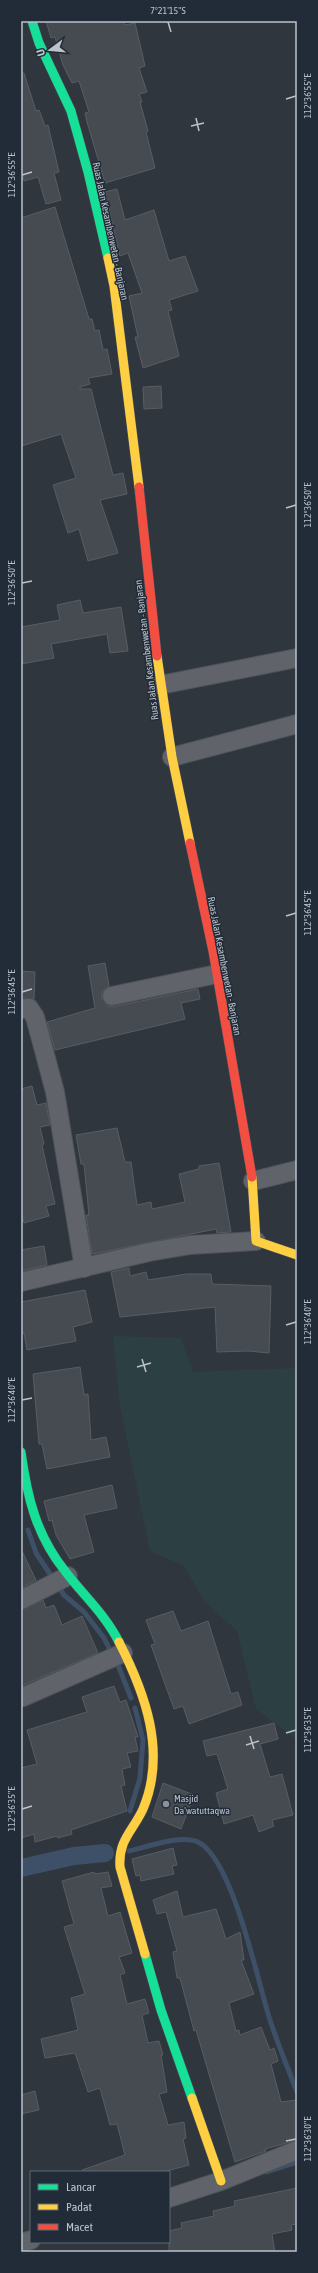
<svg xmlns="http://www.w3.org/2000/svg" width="318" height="2273" font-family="'Asap Condensed',sans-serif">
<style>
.green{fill:#2c4043}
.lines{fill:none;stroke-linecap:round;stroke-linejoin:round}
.stream{stroke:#3e5067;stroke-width:5}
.canal{stroke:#3e5067;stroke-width:18}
.building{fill:#464b51;stroke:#585d64}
.street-casing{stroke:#4d5258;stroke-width:20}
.fast-casing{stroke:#4d5258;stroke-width:10}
.slow-casing{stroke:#4d5258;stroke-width:10}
.jam-casing{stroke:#4d5258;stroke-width:10}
.street{stroke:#60646a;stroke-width:18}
.fast{stroke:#16e098;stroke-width:9}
.slow{stroke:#ffcf43;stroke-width:9}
.jam{stroke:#f24e42;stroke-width:9}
.ticks{fill:none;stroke:#bbc2cc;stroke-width:1.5}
.poi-dot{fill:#8a919a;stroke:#222c38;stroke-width:1.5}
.labels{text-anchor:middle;stroke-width:3;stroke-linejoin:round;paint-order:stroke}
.street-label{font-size:10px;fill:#bbc2cc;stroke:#222c38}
.poi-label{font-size:10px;fill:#bbc2cc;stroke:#222c38;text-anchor:start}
.neatline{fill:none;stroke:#bbc2cc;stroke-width:1.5}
.ticks-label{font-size:10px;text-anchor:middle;fill:#bbc2cc}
</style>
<rect width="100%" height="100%" fill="#2f363d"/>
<path class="green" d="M113,1336l68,2 12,34 104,-4v372l-41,-31 -19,-78 -33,-30 -20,-35 -34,-15 -30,-145z"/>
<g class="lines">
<g class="stream">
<path d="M28,1530l8,23 28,42 20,17 20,26 8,16"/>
<path d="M118,1665l13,33"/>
<path d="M130,1811l10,-33 3,-38 -8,-32"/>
<path d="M129,1851c18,-4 52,-17 69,-9 35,17 60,141 72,178 8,25 18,48 27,72"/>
<path d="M266,2172l31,-10"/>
</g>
<path class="canal" d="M21,1868l53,-12 31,-3"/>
</g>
<g class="building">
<path d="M46,21h78l1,4 10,-2 10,43 -6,2 8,24 -8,2 3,8h-2l8,29 -2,1 9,36 -50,15 -18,-61 -2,-9 4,-1 -10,-31 -7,2 -9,-18 -8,-28 -4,1z"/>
<path d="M24,73l12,38 3,-1 6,16 3,-1 11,47 -5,1 7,27 -15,4 -8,-27 -14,4 -3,-14v-93z"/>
<path d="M117,189l8,31 29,-10 15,51 16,-5 13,35 -29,9 3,10 -4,1 11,45 -36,12 -8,-31h3l-9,-41 13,-3 -14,-40 -8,3 -15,-64z"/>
<path d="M55,207l34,112h3l3,12 4,-1 4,20 4,-1 5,25 -24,4 2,6 -10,3v2h11l22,86 10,-2 4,21 -27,6 18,53 -30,8 -9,-32 -11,4 -15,-48 23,-7 -15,-44 -40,12v-228z"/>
<path d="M161,386l1,22 -18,1 -1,-22z"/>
<path d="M80,600l3,13 38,-6 7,44 -18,2 -3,-19 -56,10 3,14 -33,6v-37l39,-7 -3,-15z"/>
<path d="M105,963l4,23 -7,6v6l6,8 4,1 86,-18 2,10 -19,4 4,16 -130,31 -8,-28 48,-14 -7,-42z"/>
<path d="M21,971l14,1 -1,27 -13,-1z"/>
<path d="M32,1086l5,19 9,-2 4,22 -10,2 4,17 -2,1 13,59 -9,2 3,10 -25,7 -3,-11v-123z"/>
<path d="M117,1128l8,34h6l6,43 14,-3 1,7 33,-7 -6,-28 20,-5v-3l20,-3 12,69 -14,1 -1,-4 -124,25 -6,-39h3l-5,-51h-3l-5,-29z"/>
<path d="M44,1246l3,19 -26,6v-21z"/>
<path d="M129,1268l1,8 16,-4 2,8 39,-6h24l1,10 59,2 -2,67 -21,-2 -31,1 -2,-45 -95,10 -9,-45z"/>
<path d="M85,1290l7,32 -19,5 3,14 -49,9 -3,-17 -3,1v-32z"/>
<path d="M80,1367l4,28 4,-1 3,46 15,-3 4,20 -63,12 -5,-25h-3l-6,-70z"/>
<path d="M112,1485l5,23 -33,7 10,37 -24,7 -14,-24 -4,-15 -3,1 -5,-20z"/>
<path d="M21,1549l15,31 -15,8z"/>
<path d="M43,1600l3,8 8,-3 8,20 20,-9 16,37 -77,33v-76z"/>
<path d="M173,1611l8,20 27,-10 23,73 7,-2 4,13 -53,19 -6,-18 -9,3 -23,-64 4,-1 -9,-24z"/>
<path d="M114,1686l6,16 6,-2 12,37h-3l3,14 -11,2 4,14 -9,2 3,16 -4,1 6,25 -56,19 1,4 -14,4 -1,-2 -22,6 -1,-8 -13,4v-70l16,-4 -10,-34 60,-18 -5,-15z"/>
<path d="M274,1723l4,16 -18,5 10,33 12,-3 11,41 -21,5 2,6 -15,6 -6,-17 -29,9 -8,-31 12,-4 -11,-35 -10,2 -4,-15z"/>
<path d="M163,1783l31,12 -13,34 -29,-12z"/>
<path d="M173,1848l4,17 -5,1 2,8 -33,7 -1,-6 -4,1 -4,-17z"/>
<path d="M94,1872l1,2 13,-2 4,14 -11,2 7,28 12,-4 12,41 -13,4 6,16 -5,2 7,29 18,-5 4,14 -7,2 6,28 11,-2 4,14h-2l6,37 -8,2 9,31 16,-3 2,16 -3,1 6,26 -26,7h-80l-1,-2 43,-15 -8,-31 -7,1 -10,-37 -12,4 -13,-39 -30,5 -4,-19 37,-9 -7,-32 14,-4 -21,-67 10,-3 -12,-43z"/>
<path d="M177,1891l6,26 33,-8 10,30 14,-7 4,28h-3l13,34 -25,9 7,28 3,-1 1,5 21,-8 9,23 4,-2 4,13 -7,3 10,38 16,-2v40l-32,9 1,2 -31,11 -39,-132 -2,1 -14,-53h-3l-4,-26 4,-1 -11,-39 -9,2 -4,-14z"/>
<path d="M35,2091l4,19 -18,4v-19z"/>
<path d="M297,2188v36l-6,1 1,5 -20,4 3,18h-106v-21l13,-3 -1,-5 33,-7 -1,-5 22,-5 -1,-5z"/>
</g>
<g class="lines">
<g class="street-casing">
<g id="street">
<path d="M160,685l137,-27"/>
<path d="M172,757l125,-33"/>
<path d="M112,996l105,-22"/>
<path d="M21,1009l8,-1 6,9 20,75 29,176"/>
<path d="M253,1181l44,-11"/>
<path d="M21,1282l128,-30 41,-7 66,-4"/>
<path d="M21,1600l47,-24"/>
<path d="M23,1697l100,-44"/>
<path d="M169,2198l52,-17 76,-31"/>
<path d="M21,2243l10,-3"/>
</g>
</g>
<g class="fast-casing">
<g id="fast">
<path d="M32,21l7,22 32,68 17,61 20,86"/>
<path d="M21,1452c6,44 15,83 44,119 18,24 40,43 54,71"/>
<path d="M145,1954l16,56 31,88"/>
</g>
</g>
<g class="slow-casing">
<g id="slow">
<path d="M108,258l6,28 25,201"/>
<path d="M157,656l15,101 18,86"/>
<path d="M252,1177l4,64 41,14"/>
<path d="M119,1642c26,51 48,110 24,167 -10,22 -25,31 -23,58l25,87"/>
<path d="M192,2098l29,83"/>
</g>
</g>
<g class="jam-casing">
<g id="jam">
<path d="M139,487l18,169"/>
<path d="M190,843l23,108 39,226"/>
</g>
</g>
<use href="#street" class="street"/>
<use href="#fast" class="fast"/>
<use href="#slow" class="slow"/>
<use href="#jam" class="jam"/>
</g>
<path class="ticks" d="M168,22l3,10M286,99l10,-3M196,118l3,13M191,126l13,-3M22,175l10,-3M286,508l10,-3M22,583l10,-2M286,916l10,-3M22,992l10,-3M286,1325l10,-3M142,1359l4,13M137,1367l14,-4M22,1400l10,-2M286,1733l10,-3M250,1736l4,13M246,1745l13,-4M22,1809l10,-3M286,2141l10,-2"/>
<circle class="poi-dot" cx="166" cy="1804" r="4"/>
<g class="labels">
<g class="street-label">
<text transform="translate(111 231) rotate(78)" y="4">Ruas Jalan Kesambenwetan - Banjaran</text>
<text transform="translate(146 650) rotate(-97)" y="4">Ruas Jalan Kesambenwetan - Banjaran</text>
<text transform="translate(225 966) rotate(79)" y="4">Ruas Jalan Kesambenwetan - Banjaran</text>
</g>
<g class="poi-label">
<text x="174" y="1802">Masjid<tspan x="174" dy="12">Da'watuttaqwa</tspan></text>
</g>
</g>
<rect width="318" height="2273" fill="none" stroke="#222c38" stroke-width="44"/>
<rect x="30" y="2171" width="140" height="72" fill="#222c38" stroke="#5f6873"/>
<rect x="38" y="2184" width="20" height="6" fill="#16e098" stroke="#5f6873"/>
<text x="66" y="2191" font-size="12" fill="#bbc2cc">Lancar</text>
<rect x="38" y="2204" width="20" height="6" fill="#ffcf43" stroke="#5f6873"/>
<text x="66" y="2211" font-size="12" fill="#bbc2cc">Padat</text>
<rect x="38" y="2224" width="20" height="6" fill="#f24e42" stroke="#5f6873"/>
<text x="66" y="2231" font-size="12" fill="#bbc2cc">Macet</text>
<g transform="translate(50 50) rotate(254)" stroke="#222c38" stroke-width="3" paint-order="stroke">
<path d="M0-3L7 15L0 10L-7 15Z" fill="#bbc2cc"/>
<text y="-6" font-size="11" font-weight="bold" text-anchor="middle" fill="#bbc2cc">U</text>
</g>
<rect x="22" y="22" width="274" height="2229" class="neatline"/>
<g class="ticks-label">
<text x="168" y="14">7°21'15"S</text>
<text transform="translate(307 96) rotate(-90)" y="4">112°36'55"E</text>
<text transform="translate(11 175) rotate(-90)" y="4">112°36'55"E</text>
<text transform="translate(307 505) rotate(-90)" y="4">112°36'50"E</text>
<text transform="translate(11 583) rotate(-90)" y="4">112°36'50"E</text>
<text transform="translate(307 913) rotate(-90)" y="4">112°36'45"E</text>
<text transform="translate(11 992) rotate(-90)" y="4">112°36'45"E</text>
<text transform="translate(307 1322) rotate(-90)" y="4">112°36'40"E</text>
<text transform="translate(11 1400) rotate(-90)" y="4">112°36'40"E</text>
<text transform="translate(307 1730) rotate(-90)" y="4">112°36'35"E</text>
<text transform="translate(11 1809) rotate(-90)" y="4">112°36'35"E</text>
<text transform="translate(307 2139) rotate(-90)" y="4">112°36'30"E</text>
</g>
</svg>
